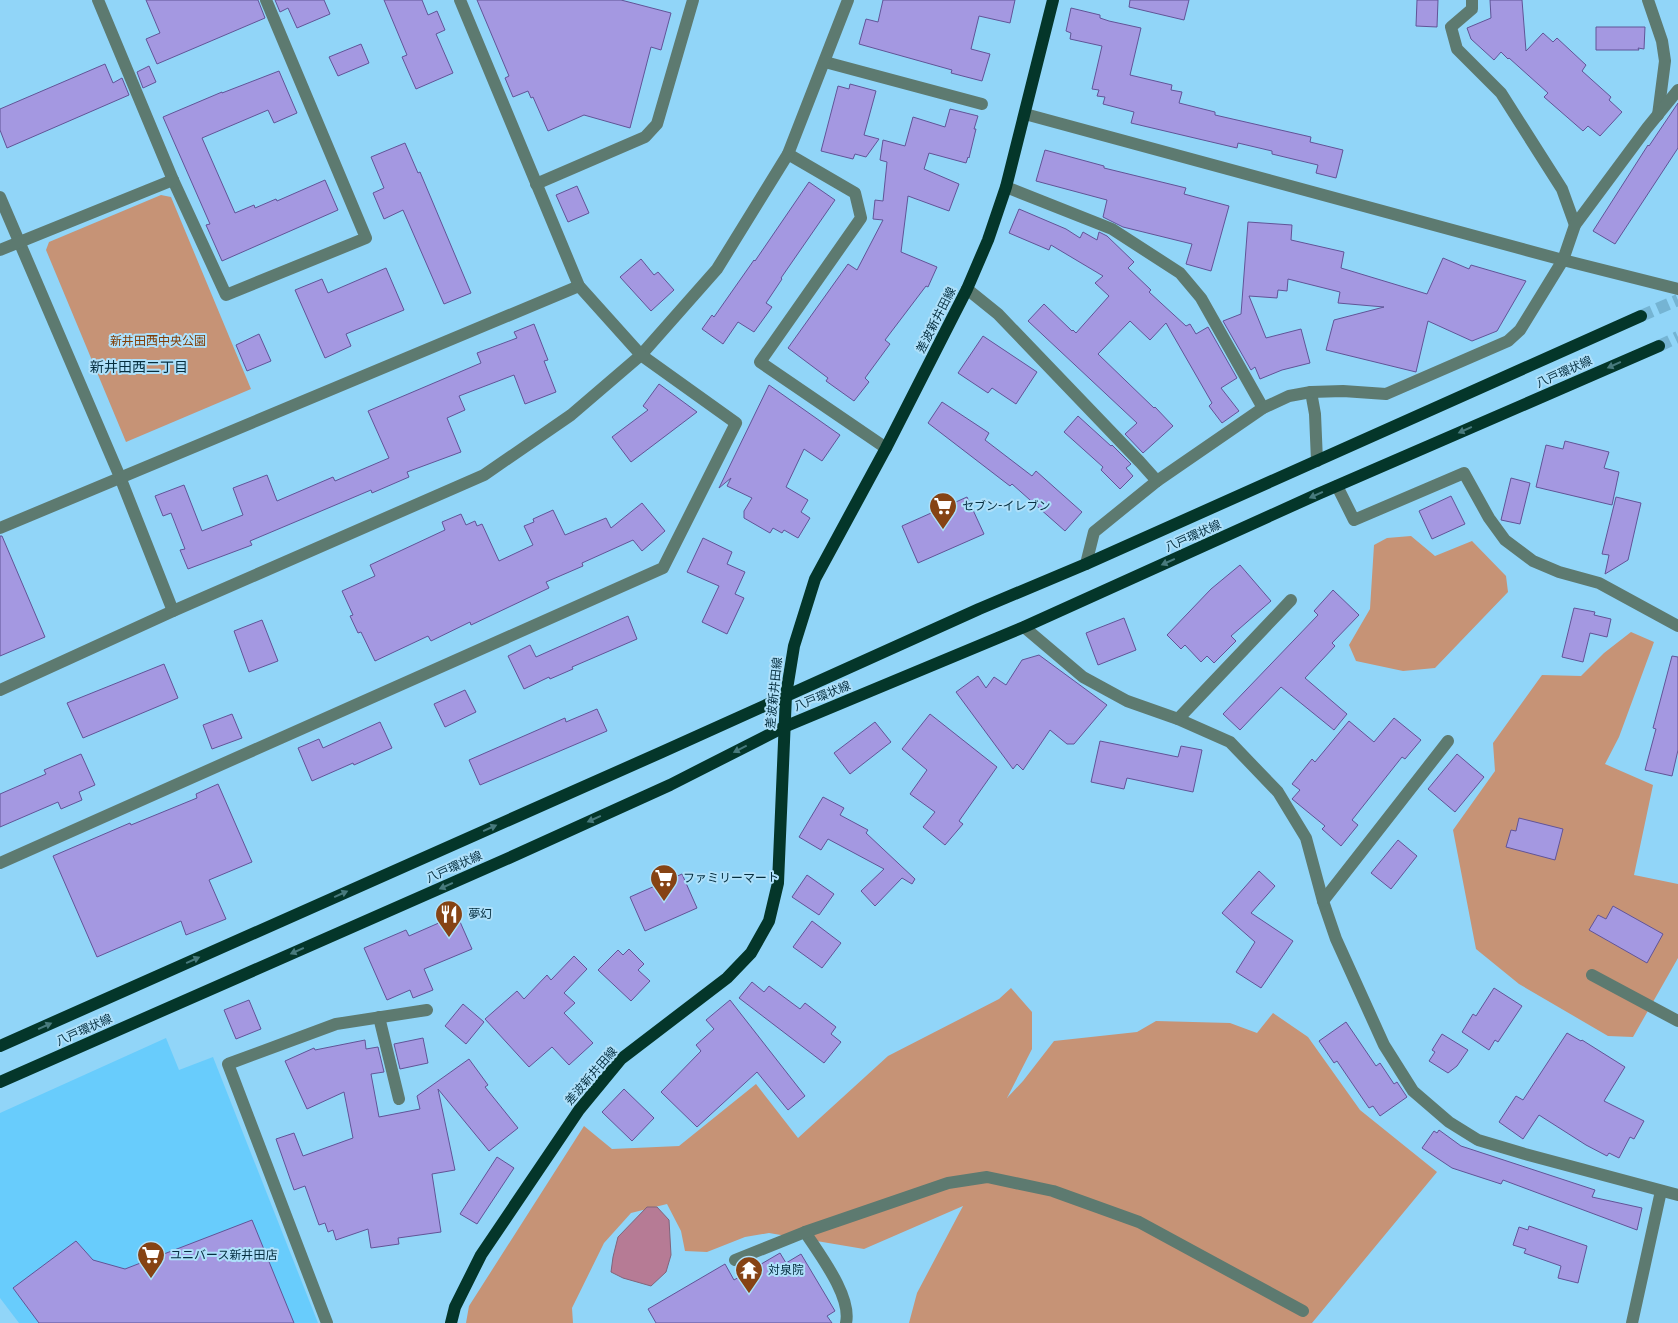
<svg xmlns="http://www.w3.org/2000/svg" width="1678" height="1323" font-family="'Fira Sans Condensed','Noto Sans JP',sans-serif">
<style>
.built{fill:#68ccfc}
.green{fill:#c69376}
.water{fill:#b67b95;stroke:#81647b}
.building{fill:#a498e1;stroke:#615497}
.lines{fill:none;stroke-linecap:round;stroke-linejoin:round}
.major-tunnel{stroke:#75b4d3;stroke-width:12;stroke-dasharray:12 6;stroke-linecap:butt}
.minor{stroke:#5d7a70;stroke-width:12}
.major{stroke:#04362a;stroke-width:12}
.oneway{fill:#487a7d}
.labels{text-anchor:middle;stroke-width:4;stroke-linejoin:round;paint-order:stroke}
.street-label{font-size:12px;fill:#052e3f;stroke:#aee0fa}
.park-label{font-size:12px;fill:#813d05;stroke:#aee0fa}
.poi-label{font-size:12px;fill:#052e3f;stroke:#aee0fa;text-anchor:start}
.neighbourhood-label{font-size:14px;fill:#052e3f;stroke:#aee0fa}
</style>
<rect width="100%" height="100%" fill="#91d5f8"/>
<path class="built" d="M166,1038l13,32 34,-13 105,266h-299l-19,-25v-185z"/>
<g class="green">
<path d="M161,195l10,2 80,192 -125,53 -80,-192 3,-8z"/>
<path d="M1411,536l24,20 37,-15 34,35 2,16 -73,76 -32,3 -47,-10 -7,-16 21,-36 4,-64 13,-7z"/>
<path d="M1631,632l23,10 -35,95 -14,27 48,21 -19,90 44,9v74l-45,79 -25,-1 -89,-52 -43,-35 -23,-119 42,-59 -2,-28 49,-68 39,1 23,-23z"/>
<path d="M1011,988l21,24v37l-25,49 16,-17 31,-40 83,-9 19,-11 74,2 27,10 16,-20 35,24 52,73 77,62 -125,151h-403l8,-30 46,-87 -99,43 -95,-16 -24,4 -38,15 -22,-1 -4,-20 -14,-27 -36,9 -27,30 -32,65 1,15h-107l3,-17 115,-180 28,23 67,-3 77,-62 42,54 90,-82 111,-57z"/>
</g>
<path class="water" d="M647,1207h10l12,13 2,35 -5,17 -15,14 -28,-8 -12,-6 2,-15 5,-20z"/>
<g class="building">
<path d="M146,0h112l7,18 -108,46 -11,-25 14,-6z"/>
<path d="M275,0h49l6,14 -33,14 -9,-20 -8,4z"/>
<path d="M384,0h38l6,15 9,-4 8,19 -9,4 17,39 -37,16 -14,-32 5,-2z"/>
<path d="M477,0h144l50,13 -10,37 -10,-3 -21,81 -46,-13 -36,16 -15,-34 -2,1 -3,-7 -15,6 -8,-19 4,-2z"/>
<path d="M883,0h132l-5,23 -31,-7 -8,33 19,5 -8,27 -31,-8 1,-3 -93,-26 7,-25 12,3z"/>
<path d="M1130,0h59l-5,20 -55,-13z"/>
<path d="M1417,0h21l-1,27 -21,-1z"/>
<path d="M1490,0h32l4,51 17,-18 10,9 4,-4 29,27 -4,6 29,26 -2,3 13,12 -22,24 -12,-10 -5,5 -39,-34 4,-4 -39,-35 -1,1 -7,-7 -7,8 -23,-21 -4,-11 24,-10z"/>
<path d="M1071,8l29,7v3l9,3 32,7 -11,47 42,10 -1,5 11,2 -3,11 36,9v3l96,22 -1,5 33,8 -7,28 -20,-5 2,-8 -46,-11v-3l-34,-8 -1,5 -106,-25 3,-11 -31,-8 2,-7 -8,-1 2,-6 -7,-1 10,-43 -32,-7 1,-6 -5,-2z"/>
<path d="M1596,27h49l-1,22 -6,-1 1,2h-43z"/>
<path d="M361,44l8,19 -31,13 -9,-19z"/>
<path d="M105,64l8,19 9,-5 7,17 -122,53 -7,-18v-21z"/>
<path d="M149,66l7,16 -13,6 -6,-16z"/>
<path d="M279,71l18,42 -23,10 -6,-13 -66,28 33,75 19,-8 1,3 21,-9 1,2 48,-21 13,30 -116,51 -16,-36 4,-1 -47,-107 59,-25v1z"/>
<path d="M850,84l26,7 -12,44 15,4 -13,18 -11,-3 -2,5 -32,-8 17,-65 11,3z"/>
<path d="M1678,103v45l-63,96 -22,-13 55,-86 1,1z"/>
<path d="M950,109l28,7 -4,13h2l-7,29 -1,-1 -2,6 -37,-10 -5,16 35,15 -10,27 -41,-15 -7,56 36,15 -9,20 -2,-1 -41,54 5,4 -25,34 4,4 -15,19 -28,-20 2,-3 -40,-30 60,-84 9,6 26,-50 -10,-1 2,-19 8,1 4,-39 -7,-2 3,-20 22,6 8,-29 32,10z"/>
<path d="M405,143l13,30 2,-1 51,121 -27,11 -41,-94 -19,9 -11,-26 11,-5 -13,-31z"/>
<path d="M1045,150l59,16v2l82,20 -2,6 45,12 -18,65 -25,-7 6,-20 -69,-17 -20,-10 4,-17 -71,-19z"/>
<path d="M809,182l26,18 -54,78 1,1 -16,24 6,4 -18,25 -16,-10 -15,22 -21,-15 10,-14 2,2 40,-57 1,1z"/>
<path d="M577,186l12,27 -21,9 -12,-27z"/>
<path d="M1019,209l47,20 14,9 3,-6 14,8 2,-8 8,4 27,26 -6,6 23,22 -2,2 37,34 4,-2 6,10 12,-7 29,51 -16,10 18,23 -17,12 -13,-17 3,-3 -46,-80 -16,17 -20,-19 -32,33 56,54 1,-1 18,19 -30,27 -18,-19 12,-11 -109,-102 16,-17 28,27 1,-1 3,3 33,-37 -14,-13 8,-7 -52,-31 -2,5 -40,-17z"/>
<path d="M1248,222l44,3 -1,15 53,12 -3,16 86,26 16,-36 26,11 2,-4 55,16 -29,50 -25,10 -44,-20 -12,51 -90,-22 8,-30 50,-13 -46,-4 2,-11 -52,-13 -1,12 -9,-1 -1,8 -28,-2 17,42 35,-9 9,34 -28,7 -22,9 -5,-12 -4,3 -28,-49 18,-7z"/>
<path d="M641,259l13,16 4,-3 16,18 -23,21 -31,-34z"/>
<path d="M386,268l18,42 -58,24 5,12 -26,12 -30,-68 27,-11 6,14z"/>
<path d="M534,324l14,36 -4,1 12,31 -31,12 -11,-29 -55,21 6,14 -18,8 14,34 -54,20 2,5 -37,16 -1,-3 -121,51 2,4 -64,24 -8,-19 5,-1 -14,-36 -8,3 -8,-20 29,-11 18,46 41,-16 -10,-27 34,-13 10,26 56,-24 2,4 54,-23 -21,-47 113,-48 -4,-10 40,-15 -3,-6z"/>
<path d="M259,334l12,27 -24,10 -11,-26z"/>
<path d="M983,336l54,36 -21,32 -24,-16 -4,5 -30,-20z"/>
<path d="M659,384l38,28 -66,50 -19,-25 36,-27 -5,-4z"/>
<path d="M769,385l71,50 -18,26 -18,-12 -18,38 22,13 -7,12 9,6 -12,20 -14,-8 -2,3 -9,-5 -3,5 -26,-15v-7l8,-13 -25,-12 4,-8 -12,10z"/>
<path d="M942,402l47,31 -4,7 47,36 4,-5 46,41 -17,19 -53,-47 -2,2 -82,-63z"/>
<path d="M1078,416l33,30 1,-1 19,19 -5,4 7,8 -13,13 -19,-19 2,-3 -39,-35z"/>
<path d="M1565,441l44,11 -5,16 15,4 -7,33 -76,-18 10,-42 17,4z"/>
<path d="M1511,478l19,5 -10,41 -19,-4z"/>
<path d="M1451,496l14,28 -33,15 -13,-28z"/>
<path d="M967,497l17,37 -66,29 -16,-37z"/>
<path d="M1616,497l25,6 -13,57 -23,14 4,-19 -7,-1z"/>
<path d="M642,503l23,28 -23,20 -9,-11 -51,23 1,3 -37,16 3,6 -78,37 -1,-3 -39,19 -3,-5 -53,25 -14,-29 -3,1 -8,-17 3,-1 -11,-24 33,-15 -5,-11 75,-35 -3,-8 19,-8 5,11 9,-4 2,5 5,-2 17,37 34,-16 -9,-19 10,-4 -1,-3 20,-9 12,25 41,-17 5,10z"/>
<path d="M0,536h2l43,101 -45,19z"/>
<path d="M703,538l29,14 -5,12 18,8 -10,22 9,4 -17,36 -25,-12 17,-36 -32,-14z"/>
<path d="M1240,565l31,36 -40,35 5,5 -22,22 -7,-7 -6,6 -16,-17 -4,4 -14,-14 44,-46z"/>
<path d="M1333,590l26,25 -27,28 3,3 -30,32 42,36 -13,16 -53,-43 -41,43 -17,-16 95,-99 -4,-4z"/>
<path d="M1574,608l21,4 -1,3 17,4 -4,18 -17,-4 -7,29 -21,-5z"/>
<path d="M628,616l9,23 -65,28 1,2 -23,10 -1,-2 -25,12 -16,-33 22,-11 6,12z"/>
<path d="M1124,618l12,32 -38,15 -12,-32z"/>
<path d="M262,620l16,41 -29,11 -15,-41z"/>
<path d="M1039,655l68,50 -33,39h-7l-17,-14 -27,40 -6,-6 -4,5 -57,-77 22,-16 8,12 8,-11 12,8 16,-25z"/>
<path d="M1672,656l6,1v93l-6,26 -27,-6 11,-41 -3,-1z"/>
<path d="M164,664l14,34 -95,40 -16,-35z"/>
<path d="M465,690l11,22 -31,15 -11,-23z"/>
<path d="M597,709l10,22 -127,54 -11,-25 96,-42 1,4z"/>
<path d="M232,714l10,24 -30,11 -9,-24z"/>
<path d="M930,714l67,53 -38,54 4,3 -18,21 -22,-18 12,-15 -25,-18 17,-24 -25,-21z"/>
<path d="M1394,718l27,22 -16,19 -3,-2 -50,63 6,5 -17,21 -19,-17 3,-3 -33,-27 8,-9 -8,-6 20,-25 3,3 34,-41 25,21z"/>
<path d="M380,722l12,26 -38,17 -1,-2 -41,18 -14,-33 21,-9 4,9z"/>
<path d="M875,722l16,20 -41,32 -16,-21z"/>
<path d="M1100,741l78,16 3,-11 21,4 -9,42 -66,-14 -3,11 -33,-7z"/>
<path d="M81,754l14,31 -16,7 3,8 -21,9 -3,-7 -58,25v-33l46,-20 -2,-4z"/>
<path d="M1457,754l27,23 -29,35 -27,-23z"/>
<path d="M218,784l34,78 -43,18 17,39 -40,16 -5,-14 -84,36 -44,-101 77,-33 1,2 66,-27 -1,-4z"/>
<path d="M823,797l21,11 -4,7 28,15 -2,3 49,46 -3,5 -10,-6 -27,28 -14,-15 23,-22 -56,-30 -7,11 -22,-13z"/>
<path d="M1519,818l44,11 -8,31 -49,-13 5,-17 5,1z"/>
<path d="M1398,840l19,16 -26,33 -20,-16z"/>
<path d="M1259,871l16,15 -24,27 42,28 -32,47 -25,-16 19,-30 -33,-29z"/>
<path d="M682,874l15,34 -52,23 -15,-34z"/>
<path d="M807,875l27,19 -15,21 -27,-18z"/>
<path d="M1613,906l50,28 -16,29 -58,-33 9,-15 8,4z"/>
<path d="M457,915l15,34 -48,20 9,21 -20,8 -3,-8 -23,10 -23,-52 42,-18 3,6z"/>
<path d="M812,921l29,22 -19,25 -29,-21z"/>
<path d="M629,949l15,15 -6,6 12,11 -19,20 -33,-31 20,-20 5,5z"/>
<path d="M574,956l13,13 -23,24 11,10 -11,10 29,30 -24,22 -17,-18 -23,20 -44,-48 32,-28 7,8 23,-24 4,5z"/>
<path d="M752,982l12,10 5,-6 31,23 5,-6 31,24 -5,7 10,8 -17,21 -85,-65z"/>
<path d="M1494,988l28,18 -24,36 -3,-2 -6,10 -27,-18 11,-18 3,2z"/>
<path d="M249,1000l12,29 -25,10 -12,-29z"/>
<path d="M730,1000l75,96 -17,14 -31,-38 -60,55 -36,-35 40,-41 -5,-6 18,-16 -8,-9z"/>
<path d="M463,1004l21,18 -18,22 -21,-18z"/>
<path d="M1346,1022l30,44 4,-3 14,21 3,-2 10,15 -27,19 -7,-10 -4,2 -32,-47 -3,2 -15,-22z"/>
<path d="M1567,1033l14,8 1,-1 43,27 -21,34 40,20 -10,18 -4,-2 -11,21 -10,-5 -2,3 -21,-11 -47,-30 -16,24 -24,-17 17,-26 7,4z"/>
<path d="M1442,1034l26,16 -11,16 -9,7 -19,-12 6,-9 -3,-2z"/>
<path d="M423,1038l5,25 -28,6 -6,-25z"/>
<path d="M365,1040l1,9 12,-2 6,25 -13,2 8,43 41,-8 -3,-13 52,-37 19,26 -3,2 33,41 -29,23 -51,-62 17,81 -23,4 9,58 -43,6 1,6 -28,4 -3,-19 -32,11 -3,-10 -5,2 -3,-9 -6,2 -14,-39 -11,4 -18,-51 18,-6 9,23 50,-18 -9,-46 -37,17 -22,-48 29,-13 1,2z"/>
<path d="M624,1089l30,29 -22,23 -30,-29z"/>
<path d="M1439,1130l22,16 134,44 -3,7 50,11 -5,22 -134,-50 -2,4 -49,-16 -30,-20 12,-17 3,2z"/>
<path d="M497,1157l17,11 -37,56 -17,-10z"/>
<path d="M252,1220l42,103h-255l-26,-35 63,-47 17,19 32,9z"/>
<path d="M1529,1226l58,20 -9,37 -20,-5 3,-12 -37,-13 2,-4 -13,-4 6,-18 9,3z"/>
<path d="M780,1253l6,10 15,-9 34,57 -8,5 5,7h-176l-8,-14 77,-45 9,16z"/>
</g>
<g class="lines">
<g class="major-tunnel">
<path d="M1641,316l37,-16"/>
<path d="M1659,346l19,-9"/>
</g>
<g class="minor">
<path d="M98,0l75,180 53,115 140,-57 -100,-238"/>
<path d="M1472,0v9l-21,18 6,22 44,44 61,96 13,36"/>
<path d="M1648,0l14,41 3,20 -7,54"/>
<path d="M825,62l157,42"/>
<path d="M1025,114l538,146 115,29"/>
<path d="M788,154l67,39 6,25 -101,144 126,86"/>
<path d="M536,184l109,-47 12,-13 36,-124"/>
<path d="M1006,187l106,42 68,44 21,25 62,110"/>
<path d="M0,197l120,280 53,134"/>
<path d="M0,250l173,-70"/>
<path d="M967,289l31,25 142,148 17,19"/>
<path d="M1311,392l4,22 2,47"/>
<path d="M1337,486l17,34 110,-47 25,45 16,22 28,21 26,11 40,11 79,43"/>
<path d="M0,528l579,-242"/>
<path d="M1086,564l8,-32 63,-51 106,-73 26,-12 22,-4 32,-1 43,3 122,-53 12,-11 43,-70 12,-35 72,-97 31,-38"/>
<path d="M1024,627l59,50 44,24 51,18 52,23 48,50 28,46 17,63 13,38 48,106 29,46 36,31 29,18 47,14 153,41"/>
<path d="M0,690l173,-79 311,-136 87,-60 70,-60 76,-86 71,-115 60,-154"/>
<path d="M1178,719l113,-119"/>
<path d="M0,863l663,-295 73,-145 -95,-68 -62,-69 -119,-286"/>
<path d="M1323,901l125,-160"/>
<path d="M1592,975l86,46"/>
<path d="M379,1017l20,82"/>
<path d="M805,1232c14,22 47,64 41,91"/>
<path d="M735,1260l70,-28 143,-49 39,-6 66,14 86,31 164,89"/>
<path d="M327,1323l-99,-259 108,-40 91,-14"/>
<path d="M1632,1323l29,-132"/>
</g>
<g class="major">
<path d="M0,1046l662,-294 317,-143 107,-45 555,-248"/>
<path d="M0,1082l509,-224 161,-73 114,-58 240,-100 294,-133 341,-148"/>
<path d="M451,1323l4,-16 26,-52 98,-145 42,-51 106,-81 24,-25 18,-32 9,-38 8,-188 8,-49 21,-67 71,-131 81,-159 21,-49 18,-53 47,-187"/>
</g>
</g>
<defs><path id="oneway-solid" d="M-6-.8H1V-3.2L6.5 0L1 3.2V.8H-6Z" transform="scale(1.25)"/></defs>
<g class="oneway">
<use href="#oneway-solid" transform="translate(1614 365) rotate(156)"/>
<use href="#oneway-solid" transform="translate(1465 430) rotate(156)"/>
<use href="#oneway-solid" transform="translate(1316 495) rotate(156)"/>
<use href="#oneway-solid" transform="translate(1168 562) rotate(156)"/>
<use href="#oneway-solid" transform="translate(740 749) rotate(153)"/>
<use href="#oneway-solid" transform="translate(594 819) rotate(156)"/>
<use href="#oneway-solid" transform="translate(490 828) rotate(-24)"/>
<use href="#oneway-solid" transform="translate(446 886) rotate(156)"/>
<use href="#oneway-solid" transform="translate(341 894) rotate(-24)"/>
<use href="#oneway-solid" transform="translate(297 951) rotate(156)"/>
<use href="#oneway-solid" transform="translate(193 960) rotate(-24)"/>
<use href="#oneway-solid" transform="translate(45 1026) rotate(-24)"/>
</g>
<defs>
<g id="supermarket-pin" transform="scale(1.4375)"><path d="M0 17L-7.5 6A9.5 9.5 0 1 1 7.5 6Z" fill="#864314" stroke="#aee0fa"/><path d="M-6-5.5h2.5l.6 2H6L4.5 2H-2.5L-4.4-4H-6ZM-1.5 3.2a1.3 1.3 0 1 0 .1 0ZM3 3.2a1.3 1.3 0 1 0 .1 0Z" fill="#fff"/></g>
<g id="restaurant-pin" transform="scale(1.4375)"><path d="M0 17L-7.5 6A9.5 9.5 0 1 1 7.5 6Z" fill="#864314" stroke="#aee0fa"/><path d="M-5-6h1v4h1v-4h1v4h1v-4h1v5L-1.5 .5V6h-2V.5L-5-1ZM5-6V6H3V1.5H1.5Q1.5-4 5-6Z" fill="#fff"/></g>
<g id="temple-pin" transform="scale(1.4375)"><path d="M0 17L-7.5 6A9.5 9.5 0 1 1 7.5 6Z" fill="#864314" stroke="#aee0fa"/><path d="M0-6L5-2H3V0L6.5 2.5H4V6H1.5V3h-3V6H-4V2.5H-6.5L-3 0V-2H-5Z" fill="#fff"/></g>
</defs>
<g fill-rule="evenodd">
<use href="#supermarket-pin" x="943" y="506"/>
<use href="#supermarket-pin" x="664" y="878"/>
<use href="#restaurant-pin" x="449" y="914"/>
<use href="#supermarket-pin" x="151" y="1255"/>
<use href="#temple-pin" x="749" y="1270"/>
</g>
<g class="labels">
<g class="street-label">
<text transform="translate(936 320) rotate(-63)" y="4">差波新井田線</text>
<text transform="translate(1564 372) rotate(-24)" y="4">八戸環状線</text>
<text transform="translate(1193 536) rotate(-24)" y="4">八戸環状線</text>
<text transform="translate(774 693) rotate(-84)" y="4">差波新井田線</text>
<text transform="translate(822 696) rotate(-22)" y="4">八戸環状線</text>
<text transform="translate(454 867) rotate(-24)" y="4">八戸環状線</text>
<text transform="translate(84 1030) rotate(-24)" y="4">八戸環状線</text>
<text transform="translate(591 1076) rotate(-49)" y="4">差波新井田線</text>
</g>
<g class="park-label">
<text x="158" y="345">新井田西中央公園</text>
</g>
<g class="poi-label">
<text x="962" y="510">セブン-イレブン</text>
<text x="683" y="882">ファミリーマート</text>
<text x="468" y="918">夢幻</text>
<text x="170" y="1259">ユニバース新井田店</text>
<text x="768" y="1274">対泉院</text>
</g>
<g class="neighbourhood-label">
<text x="139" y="372">新井田西二丁目</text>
</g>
</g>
</svg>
